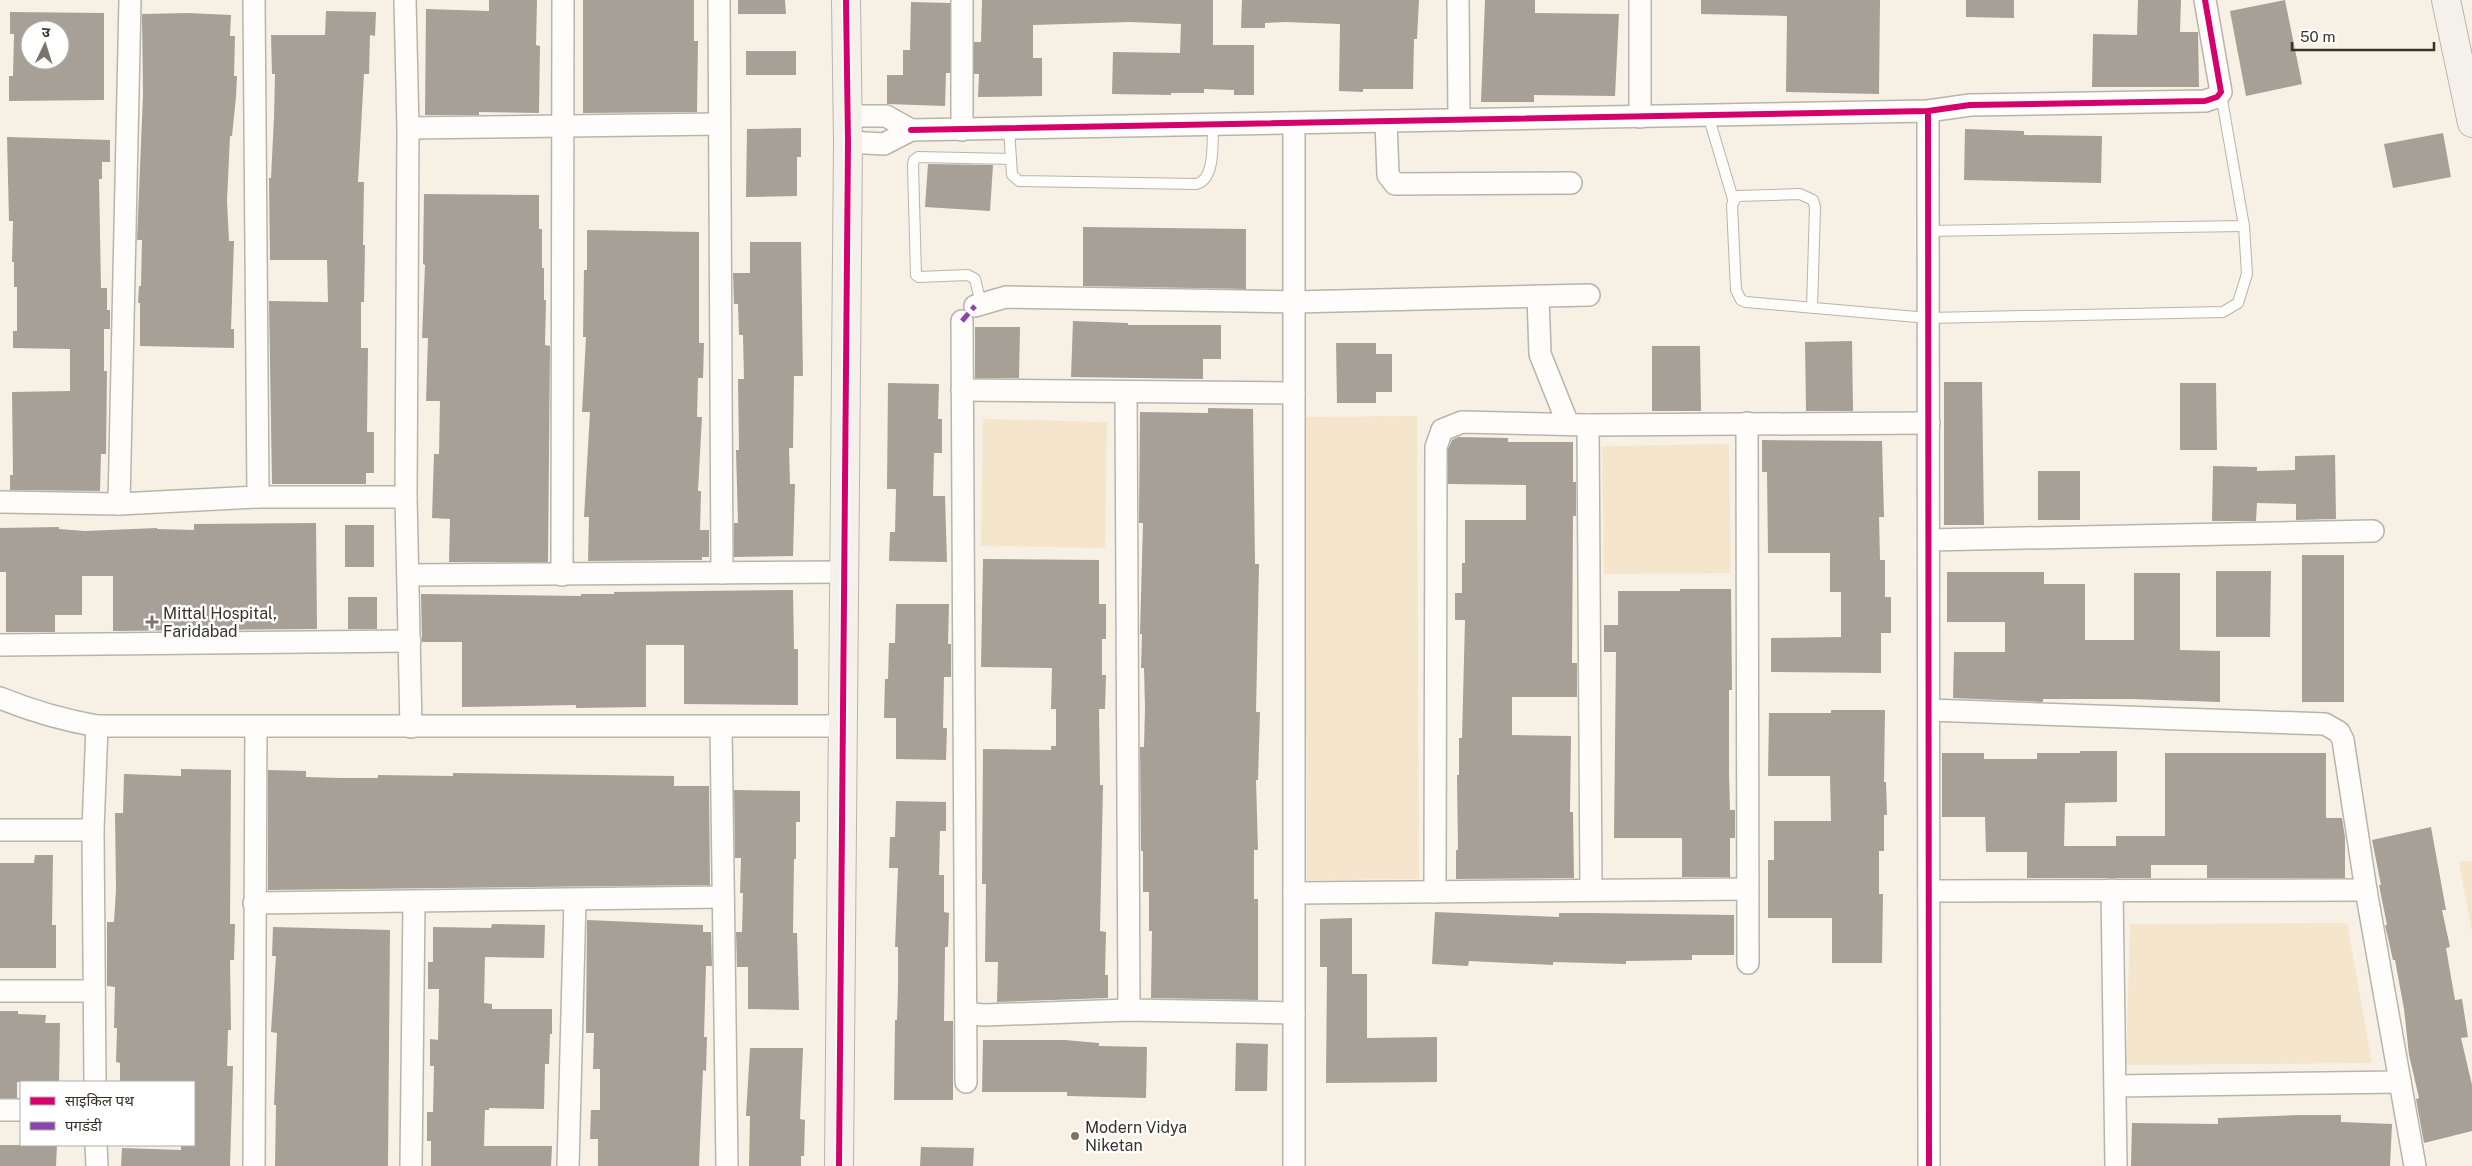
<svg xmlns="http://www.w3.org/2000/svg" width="2472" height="1166" font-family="'Public Sans','Noto Sans Devanagari',sans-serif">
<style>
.green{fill:#f5e5cc}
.building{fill:#a6a097;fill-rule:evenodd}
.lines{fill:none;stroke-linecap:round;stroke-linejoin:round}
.lane-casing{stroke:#b9b4aa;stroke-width:12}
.street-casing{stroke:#b9b4aa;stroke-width:24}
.secondary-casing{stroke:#b9b4aa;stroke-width:30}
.lane{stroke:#fefdfb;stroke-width:10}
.street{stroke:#fefdfb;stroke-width:21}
.secondary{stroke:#f4f1eb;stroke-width:28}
.quiet{stroke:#8e44ad;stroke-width:5;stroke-dasharray:10 5;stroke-linecap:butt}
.cycleway-casing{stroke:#fff;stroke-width:9}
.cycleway{stroke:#d6006c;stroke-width:6}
.poi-dot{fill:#7c746a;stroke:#fff;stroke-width:2}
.labels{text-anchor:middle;stroke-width:5;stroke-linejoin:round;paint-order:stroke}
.poi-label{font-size:16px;fill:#393228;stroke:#fff;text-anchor:start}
</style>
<rect width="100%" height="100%" fill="#f7f0e5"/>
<g class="green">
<path d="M1417,416l2,463 -112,1 -2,-463z"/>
<path d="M983,419l124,3 -2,126 -124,-2z"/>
<path d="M1729,444l2,129 -127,1 -2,-128z"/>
<path d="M2459,861h13v72z"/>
<path d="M2347,923l25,140 -246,2 4,-141z"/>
</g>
<g class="building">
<path d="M489,0h48l-1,45 4,1 -1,67 -60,-1v3h-54l1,-106 63,2z"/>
<path d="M583,0h111v41h4l-1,71 -114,1z"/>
<path d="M738,0h47l1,14h-48z"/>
<path d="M982,0h231v45h41v50h-20v-5l-30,-1v4h-33v2l-59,-1 1,-42 67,1 1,-29 -51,-2 -97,3v33h9v38l-64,1 1,-23h-5v-32h7z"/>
<path d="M1242,0h177l-2,39h-3l-1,50h-50v3l-24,-1 1,-67 -55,-2 -20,1v5h-24z"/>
<path d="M1485,0h50v13l84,1 -4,82 -81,-1v7h-53z"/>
<path d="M1701,0h179l-1,94 -93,-2 1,-76 -86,-2z"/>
<path d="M1966,0h48v18l-48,-1z"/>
<path d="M2138,0h43l-1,32h18l1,55h-107l1,-53 44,1z"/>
<path d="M2285,0l17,84 -56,12 -16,-85z"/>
<path d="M911,2l39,1v70h-4l-1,33 -58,-2v-29h16v-25h7z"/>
<path d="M326,11l50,1 -1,24 -5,-1 -1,39h-5l-6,108h6l-1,63h2l-1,57h-3v46h7l-1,84h7v41h-8v11h-94l-3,-183 59,1 -1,-42h-57l-1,-82h2l3,-61 1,-43h-3l-1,-39h54z"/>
<path d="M10,12l94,1v87l-95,1v-25h4l1,-42h-4zM30,30h34v30h-34z"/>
<path d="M188,13l43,2 -1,21h5l-1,40h3l-1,21 -4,39h-2l-3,65 2,40h5l-3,88h3v19l-94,-2v-43h-2l1,-17h2l1,-46h-5l6,-145 -1,-81z"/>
<rect x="746" y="51" width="50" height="24"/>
<path d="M801,128v29h-4v39l-51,1 1,-68z"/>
<path d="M1965,129l59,2v4l78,1 -1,47 -137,-3z"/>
<path d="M2443,133l8,44 -58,11 -9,-44z"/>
<path d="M7,137l103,3v22h-8v17h-3l2,109h6v22h3v19h-6v42h3l-1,83h-5l-1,37 -90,-1v-15h3l-1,-83 58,-1v-42l-57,-1v-17h4v-44h-3v-25h-2l1,-41h-4z"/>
<path d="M928,164l65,1 -3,46 -65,-4z"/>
<path d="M424,194l115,1v34h3v39h2v32h2l-1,45 5,1 -2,216h-99l1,-43 -18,-1 2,-64h5l1,-53h-14l2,-63h-6l3,-73 -2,-1z"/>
<path d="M1083,227l163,2v60l-163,-3z"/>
<path d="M587,230l112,2v111h5l-1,35h-5l-1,39h5l-4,74h3l-1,39h9v27h-7v3l-114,1 1,-44h-5l6,-105h-8l4,-75h-3l1,-67h3z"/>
<path d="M750,242h51l2,134h-9l-1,72h-4l1,36h5l-2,72 -59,1v-34h4l-2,-73h3l-1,-71h6l-1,-44h-4l-1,-31h-4l-1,-31h17z"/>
<path d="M1073,321l55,2v2h93v34h-18v20l-132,-2z"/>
<path d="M975,327h45l-1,51h-44z"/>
<path d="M1852,341l1,70h-47l-1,-69z"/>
<path d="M1336,343h40v11h16v38h-16v11h-39z"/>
<path d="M1652,346h48l1,65h-49z"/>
<path d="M1944,382h38l2,143h-40z"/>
<path d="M888,383l51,1 -1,35h4v34h-8l-1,43h12l2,66 -58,-1 1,-29h5l1,-43h-9z"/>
<path d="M2180,383h36l1,67h-37z"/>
<path d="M1208,408l45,1 2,155h4l-3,148h4l-2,68h-2l2,70h-4v49h4v101l-107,-2 1,-67h-3v-39h-6v-41h-2l-1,-104h4l1,-39 -1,-40h-3l1,-34h-2l3,-111h-4l1,-111 68,1z"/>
<path d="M1458,437l50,1v4h65v40h3v34h-3l-1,147h5v34h-65v38l59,1 -1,76h3l1,66 -118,1v-29h2l-1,-75h2v-37h3l3,-118h-10v-27h7v-30h3v-43h61v-35l-78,-1v-35l4,-9z"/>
<path d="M1762,440l120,1 2,76h-5l1,43h5v37h6v36h-10v40l-110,-1v-34l70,-1v-45h-11v-39h-62l-1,-81h-5z"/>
<path d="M2335,455l1,64 -40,1v-16l-39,-1 -1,18h-44l1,-55 44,1v4l38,-1v-14z"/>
<rect x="2038" y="471" width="42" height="49"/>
<path d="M316,523l1,106 -204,2v-55h-31v39h-27v17h-49v-60h-6v-44l59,-1v2l26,2 72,-3v1l37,1v-6z"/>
<rect x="345" y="525" width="29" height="42"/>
<rect x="2302" y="555" width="42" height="147"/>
<path d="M983,559l116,1v44h7v35h-4v36h4l-1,34h-6l1,76h3l-3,146 6,1 -1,43h3v23l-111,4 1,-40h-13l1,-78h-4l1,-135 68,1v-4h5v-37h-5l1,-41 -71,-1z"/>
<path d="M2216,571h55l-1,66h-54z"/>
<path d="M1947,572h97v12h41v56h49v-67h46v77l40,1v51l-89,-3h-88v3l-90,-4 1,-46h51v-30h-58z"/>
<path d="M1680,589h51l1,101h-3v83l1,37h5v28h-5v39h-48v-39h-68l2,-186h-12v-27h14v-34h62z"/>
<path d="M793,590l1,59h4v56l-114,-1v-59h-38v62l-70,1v-3l-114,2v-65h-40l-1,-48 160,2v-2h33v-2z"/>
<rect x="348" y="597" width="29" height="32"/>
<path d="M896,604h53l-1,40h3v33h-7l-1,51h4l-1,32 -50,-1v-41h-12l1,-39h3l1,-36h6z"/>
<path d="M1831,710h54l-1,72h2l1,33h-3v36h-5v43h4l-1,69h-50v-45h-64v-58h6v-39h57l-1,-45h-62l1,-63h62z"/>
<path d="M2080,751h37v51l-52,1 -1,43h52v-10h49v-83h161v65h16l3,19v41h-138v-13h-56v13h-124v-26h-41l-1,-35h-43v-64h42v6h53v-6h43z"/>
<path d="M181,769l50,1 -1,154h5l-1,36h-4l1,70h-3l-1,36h6l-3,100h-109l1,-18 59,2v-5h13v-63h-74v-19l-4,-1 1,-34h-3l1,-41 -8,-1v-64h7l2,-33 -1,-76h8l1,-39 57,2z"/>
<path d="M268,770l38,1v6l36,1h36v-3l75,1v-3l221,3v10h35l1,99 -442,5z"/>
<path d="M734,790l66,1v31h-4v37h-2l-1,74h4l2,77 -51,-1v-42h-11l-1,-35h6l1,-39h-3l1,-35h-6z"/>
<path d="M896,801l50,1v29h-6l-1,44h5v37l5,1 -1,34h-3l-1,74h9v79h-59l1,-80h2l1,-32v-41h-3l3,-79h-9l1,-31h5z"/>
<path d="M2431,827l15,83h-4l8,37 -4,1 9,52 7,-1 6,38 -7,1 11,47v46l-48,12 -8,-44 3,-1 -10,-43 -5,-46 -9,-49h-2l-8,-35h2l-8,-40h2l-9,-45z"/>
<path d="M35,855h18l-1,70h4v43h-56v-105h34z"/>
<path d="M1435,912l124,5v-4h30l145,2v40h-42v5l-66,1v3l-73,-2v3l-84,-4 -1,5 -36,-2z"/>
<path d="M1352,918v56h15v64l70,-1v45l-111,1 1,-116h-7v-48z"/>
<path d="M587,920l116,5v7h8l1,34h-6l-2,71h3l-1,34 -3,-1 -4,96h-101v-27h-8l1,-29h9v-41h-7l1,-36h-8z"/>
<path d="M492,924l53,1 -1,33 -59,-1 -1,46 8,1v5h60v25h-2l-1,30h-4l-1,45 -55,-1v2h-4l-1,36h68l-1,20h-120v-25h-4v-29h6l1,-46h-4v-27l8,1 1,-51h-11v-27h5v-35l58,1z"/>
<path d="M273,927l117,3 -2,236h-113l1,-61h-2l3,-72 -6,-1 5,-76h-4z"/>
<path d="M0,1011h18v3l28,1 -1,8h15l-1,59h-42v16h-17z"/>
<path d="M983,1040h82l34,3v3l48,1 -1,51 -79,-2v-4h-85z"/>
<path d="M1236,1043l32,1 -1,47h-32z"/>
<path d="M750,1048h53l-3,71 5,1 -1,36h-3v10h-52l1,-50h-4z"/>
<path d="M2301,1115h40v7l51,2 -2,42h-259l1,-43 86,1v-6z"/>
<path d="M0,1145h57l-1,21h-56z"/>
<path d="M921,1147l53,1 -1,18h-53z"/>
</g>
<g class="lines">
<g class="lane-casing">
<g id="lane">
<path d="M1708,115l25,84"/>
<path d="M1009,129l3,46 7,6 177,3c20,-4 16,-43 17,-59"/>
<path d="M1928,231l316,-5"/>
<path d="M981,304l-6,-25 -7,-4 -49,2 -3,-2 -3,-110 1,-5 4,-3 93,2"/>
<path d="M1812,308l3,-101 -2,-7 -13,-6 -63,2 -5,9 4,85 5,10 5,2 182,16 295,-6 15,-9 9,-29 -3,-48 -23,-132"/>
</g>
</g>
<g class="street-casing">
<g id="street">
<path d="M254,0l4,497"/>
<path d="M405,0l3,128 -2,369 5,230"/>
<path d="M719,0l3,573"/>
<path d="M962,0v130"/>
<path d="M1458,0l1,120"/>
<path d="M1640,0v117"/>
<path d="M1928,111l1,1055"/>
<path d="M848,116h38l25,14 -27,14 -36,-2"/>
<path d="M1386,121l2,54 7,9 176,-1"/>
<path d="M1294,123v1043"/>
<path d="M408,128l311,-4"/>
<path d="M911,130l1017,-19 42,-6 235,-4 12,-4 4,-5 -16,-92"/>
<path d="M1538,296l2,58 28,70"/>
<path d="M975,306l31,-9 288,5 295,-7"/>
<path d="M962,321l4,761"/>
<path d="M962,390l332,3"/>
<path d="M1126,393l3,617"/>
<path d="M1747,423l1,540"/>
<path d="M1588,425l3,465"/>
<path d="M0,502l119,2 139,-7h148"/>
<path d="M119,504l11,-504"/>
<path d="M1929,540l444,-9"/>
<path d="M408,575l437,-3"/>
<path d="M562,575l1,-575"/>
<path d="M0,645l410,-4"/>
<path d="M0,698c32,13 63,22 97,28h745"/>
<path d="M1929,710l396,14 14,8 4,8 23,150 49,276"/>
<path d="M721,727l6,439"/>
<path d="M0,830h93"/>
<path d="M2112,890l4,276"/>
<path d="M1929,891l437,-1"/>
<path d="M1435,892l1,-445 6,-17 20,-8 126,3 341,-2"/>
<path d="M1294,893l454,-4"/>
<path d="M254,903l469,-6"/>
<path d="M0,991h94"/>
<path d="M966,1008l7,6 11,1 145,-5 165,3"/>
<path d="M95,1082l-2,-252 4,-104"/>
<path d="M2115,1086l285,-4"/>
<path d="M0,1110h21"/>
<path d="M96,1145l1,21"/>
<path d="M254,1166l2,-439"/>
<path d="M411,1166l3,-264"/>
<path d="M568,1166l7,-266"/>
</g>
</g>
<g class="secondary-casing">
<g id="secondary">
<path d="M2446,0l26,123"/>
<path d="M839,1166l9,-1024 -2,-142"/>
</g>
</g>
<use href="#lane" class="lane"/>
<use href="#street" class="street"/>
<use href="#secondary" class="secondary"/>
<path class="quiet" d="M962,321l13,-15"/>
<g class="cycleway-casing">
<g id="cycleway">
<path d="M1928,111l1,1055"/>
<path d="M911,130l1017,-19 42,-6 235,-4 12,-4 4,-5 -16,-92"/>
<path d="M839,1166l9,-1024 -2,-142"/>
</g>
</g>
<use href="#cycleway" class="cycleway"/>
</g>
<g class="poi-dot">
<path d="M149.5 614.5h5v5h5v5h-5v5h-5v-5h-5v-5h5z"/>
<circle cx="1075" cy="1136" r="5"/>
</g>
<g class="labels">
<g class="poi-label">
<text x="163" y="619">Mittal Hospital,<tspan x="163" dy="18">Faridabad</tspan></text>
<text x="1085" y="1133">Modern Vidya<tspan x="1085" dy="18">Niketan</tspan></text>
</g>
</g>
<rect x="20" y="1081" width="175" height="65" fill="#ffffff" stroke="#b0ada9"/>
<rect x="30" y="1097" width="25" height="8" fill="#d6006c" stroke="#b0ada9"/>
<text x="65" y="1106" font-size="15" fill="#393228">साइकिल पथ</text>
<rect x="30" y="1122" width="25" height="8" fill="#8e44ad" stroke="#b0ada9"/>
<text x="65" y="1131" font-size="15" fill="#393228">पगडंडी</text>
<g transform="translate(45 45) rotate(4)"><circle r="24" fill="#ffffff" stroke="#b0ada9"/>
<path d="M0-4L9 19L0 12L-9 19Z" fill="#7c746a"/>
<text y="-8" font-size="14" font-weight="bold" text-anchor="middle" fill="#393228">उ</text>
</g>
<path d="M2292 42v8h142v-8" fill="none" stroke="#393228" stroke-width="2.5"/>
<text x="2300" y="42" font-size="15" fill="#393228" stroke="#ffffff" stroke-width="4" paint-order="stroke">50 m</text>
</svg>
